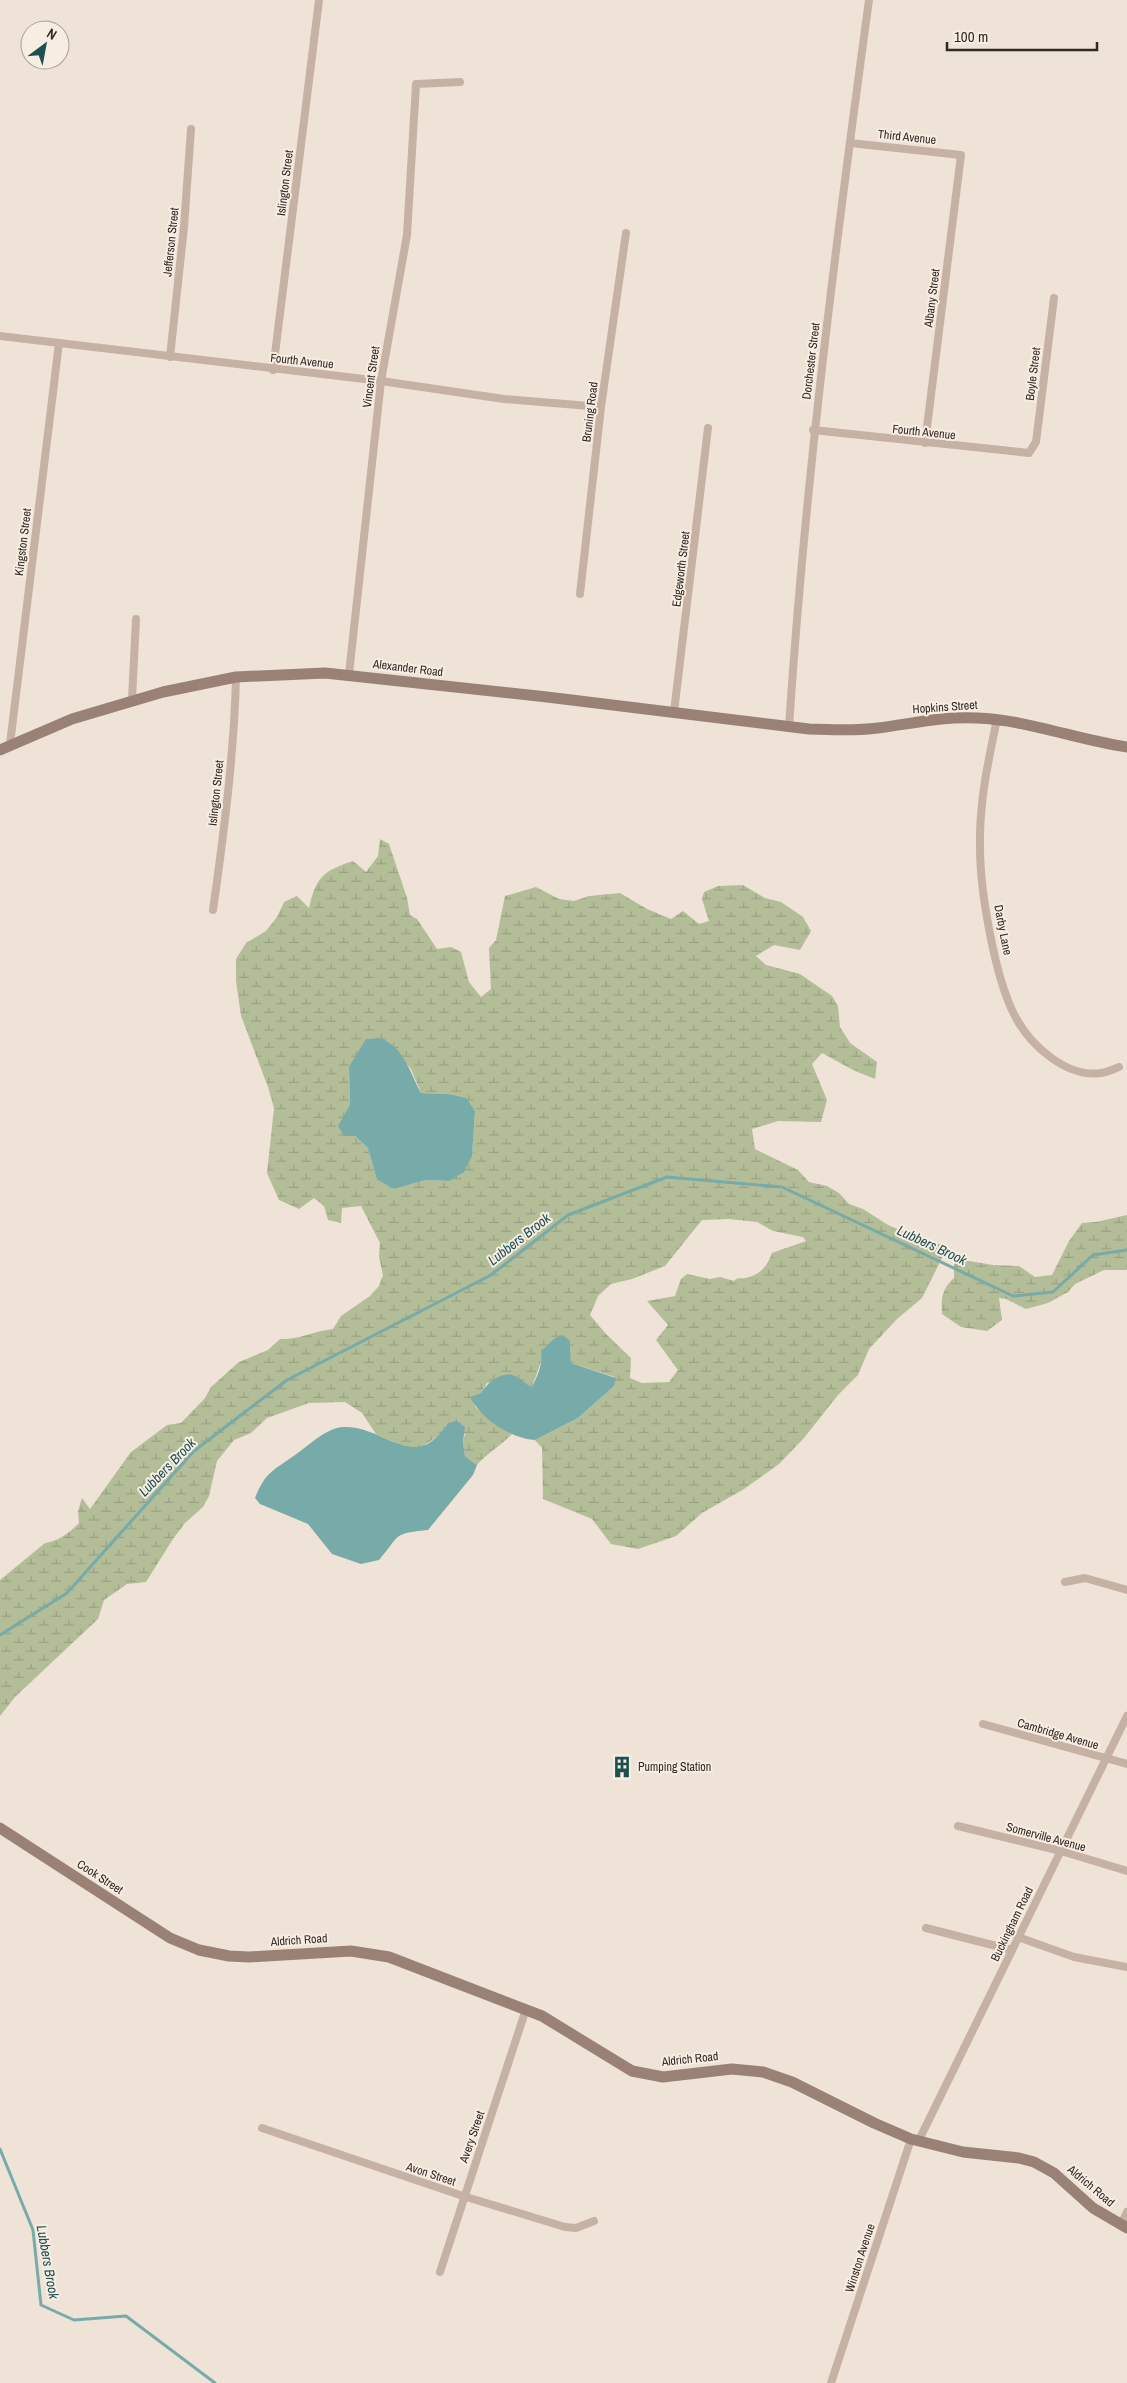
<svg xmlns="http://www.w3.org/2000/svg" width="1127" height="2383" font-family="'Archivo Narrow',sans-serif">
<style>
.wetland{fill:url(#wetland-marsh);fill-rule:evenodd}
.water{fill:#77abaa}
.lines{fill:none;stroke-linecap:round;stroke-linejoin:round}
.stream{stroke:#77abaa;stroke-width:3}
.street{stroke:#c6b2a4;stroke-width:8}
.secondary{stroke:#9a8176;stroke-width:11}
.labels{text-anchor:middle;stroke-width:4;stroke-linejoin:round;paint-order:stroke}
.street-label{font-size:12px;fill:#322925;stroke:#f8ede3}
.poi-label{font-size:12px;fill:#322925;stroke:#f8ede3;text-anchor:start}
.water-label{font-size:14px;font-style:italic;fill:#1d5151;stroke:#f8ede3}
</style>
<defs>
<pattern id="wetland-marsh" width="20" height="14" patternUnits="userSpaceOnUse" patternTransform="scale(1.25)"><rect width="20" height="14" fill="#b3bd98"/><path d="M1 5h8M5 5V1M11 12h8M15 12V8" fill="none" stroke="#9aa283"/></pattern>
</defs>
<rect width="100%" height="100%" fill="#efe3d7"/>
<g class="wetland">
<path d="M380,839l9,5 18,54 3,17 7,4 20,30 14,-2 10,5 8,30 12,15 10,-8 -2,-41 7,-8 9,-44 31,-9 23,12 15,2 15,-5 31,-3 27,16 24,10 12,-8 16,13 10,-3 -7,-22 2,-7 14,-6 25,-1 22,13 16,4 22,15 8,14 -11,19 -26,-5 -18,11 10,9 34,9 32,22 6,10 2,21 10,16 27,19 -2,17 -22,-9 -31,-17 -10,11 15,36 -6,22 -43,-1 -26,8 3,20 43,21 11,12 18,4 12,7 10,11 14,5 25,16 38,16 22,5 -26,52 -25,21 -28,30 -11,26 -20,20 -34,43 -25,26 -35,25 -42,24 -26,23 -38,13 -27,-5 -19,-25 -49,-20 -1,-51 -7,-8 43,-22 36,-32 1,-9 -44,-14 -1,-22 -28,18 -10,28 -9,-5 -36,1 -6,10 -10,4 5,11 36,26c-11,12 -25,19 -35,31l-12,-9 -2,-14 2,-8 -17,-11 -8,12 -20,13h-13l-31,-14 -14,-21 -17,-11 -36,1 -42,15 -16,15 -17,7 -17,21 -8,35 -6,11 -18,16 -12,16 -27,43 -19,2 -23,16 -6,19 -83,78 -15,19v-136l45,-37c14,-2 24,-10 34,-20l-1,-12 4,-13 8,11 41,-57 36,-27 14,-2 24,-25 6,-11 28,-25 29,-12 12,-11c18,1 34,-8 53,-10l8,-13 29,-20 9,-10 4,-11 -4,-18 1,-14 -19,-37 -19,2 -1,15 -13,-3 -4,-14 -10,-8 -15,11 -20,-9 -12,-27 7,-65 -6,-21 -27,-71 -5,-35v-22l10,-16 20,-12 11,-14 7,-15 13,-6 12,12c7,-31 14,-37 44,-47l13,11 12,-16zM391,1045l20,24 10,24 27,1 27,17 -3,45 -23,25 -23,-1 -32,9 -17,-9 -9,-32 -13,-12 -5,-31 -1,-38zM729,1219l28,3 16,9 30,6 3,4 -34,12c-5,14 -12,22 -27,25 -6,1 -7,-1 -11,3l-14,-4 -10,2 -23,-5 -6,5 -6,17 -28,5 21,24 -12,15 22,30 -9,12 -27,1 -12,-5 1,-20 -25,-24 -16,-19 8,-19 13,-12 21,-5 33,-13 37,-46z"/>
<path d="M1127,1215v55h-23l-29,14 -7,8 -20,11 -22,6 -20,-10 -7,-1 3,22 -15,11 -26,-4 -19,-13c-1,-16 0,-25 12,-36v-18h9l30,5 26,1 16,11 17,-2 17,-34 13,-18 14,-1z"/>
</g>
<g class="water">
<path d="M366,1039c4,0 11,-1 16,0 22,8 29,36 39,54l27,1 18,4 9,13 -3,45 -8,16 -15,9 -23,-1 -32,9 -17,-9 -9,-32 -13,-12h-11l-6,-10 12,-21 -1,-38z"/>
<path d="M563,1335l7,6 1,22 45,15 -2,8 -36,32 -43,22c-25,-2 -54,-21 -65,-43l11,-4c6,-10 21,-23 34,-17 6,3 11,8 17,11 6,-12 11,-23 9,-36l14,-13z"/>
<path d="M457,1421l8,6 -2,15 2,14 12,9 -4,10 -45,55c-37,4 -26,4 -49,30l-18,4 -29,-10 -24,-30 -48,-20 -5,-6c11,-27 18,-27 40,-43 15,-10 30,-27 49,-28 42,-1 71,48 104,-4z"/>
</g>
<g class="lines">
<g class="stream">
<path d="M0,1635l67,-42 127,-142 93,-71 204,-105 77,-60 99,-38 115,10 231,109 40,-4 40,-37 34,-5"/>
<path d="M0,2149l33,81 8,75 33,15 52,-4 89,67"/>
</g>
<g class="street">
<path d="M850,143l111,12 -36,288"/>
<path d="M0,336l381,45 123,18 97,8"/>
<path d="M170,357l14,-130 7,-98"/>
<path d="M273,370l46,-370"/>
<path d="M813,430l216,23 7,-11 18,-144"/>
<path d="M580,594l21,-187 25,-174"/>
<path d="M349,674l32,-293 26,-146 9,-151 44,-2"/>
<path d="M132,699l4,-80"/>
<path d="M674,712l34,-284"/>
<path d="M997,719c-9,43 -18,84 -17,128 0,44 15,133 36,171 15,28 51,60 85,55 6,-1 13,-4 18,-6"/>
<path d="M789,727c16,-245 47,-485 80,-727"/>
<path d="M10,744l49,-401"/>
<path d="M213,910c11,-78 21,-155 23,-233"/>
<path d="M1065,1582l20,-4 42,12"/>
<path d="M983,1724l144,40"/>
<path d="M958,1826l103,25 66,20"/>
<path d="M926,1928l86,22"/>
<path d="M1018,1937l56,20 53,10"/>
<path d="M262,2128l201,68 102,31 11,1 18,-7"/>
<path d="M918,2142l209,-426"/>
<path d="M1121,2225l6,-13"/>
<path d="M440,2272l86,-263"/>
<path d="M831,2383l80,-244"/>
</g>
<g class="secondary">
<path d="M0,750l72,-31 91,-27 73,-15 89,-4 222,24 262,32c23,1 46,2 69,-1 33,-4 65,-12 99,-10 51,2 100,22 150,29"/>
<path d="M0,1828l170,110 29,12 30,6 20,1 102,-6 38,6 153,59 90,55 31,6 69,-8 31,3 29,10 82,41 37,16 52,13 56,6 15,4 20,11 39,35 34,20"/>
</g>
</g>
<defs>
<g id="building-bare" transform="scale(1.725)"><path d="M-4-6H4V6H1V3H-1V6H-4ZM-2.5-4.3h1.7v1.8h-1.7ZM.8-4.3h1.7v1.8H.8ZM-2.5-1h1.7V.8h-1.7ZM.8-1h1.7V.8H.8Z" fill="#1d5151" stroke="#f8ede3" stroke-width="2.5" paint-order="stroke"/></g>
</defs>
<g fill-rule="evenodd">
<use href="#building-bare" x="622" y="1767"/>
</g>
<g class="labels">
<g class="street-label">
<text transform="translate(907 137) rotate(6)" y="4">Third Avenue</text>
<text transform="translate(285 183) rotate(-83)" y="4">Islington Street</text>
<text transform="translate(171 242) rotate(-84)" y="4">Jefferson Street</text>
<text transform="translate(932 298) rotate(-83)" y="4">Albany Street</text>
<text transform="translate(302 361) rotate(6)" y="4">Fourth Avenue</text>
<text transform="translate(811 361) rotate(-83)" y="4">Dorchester Street</text>
<text transform="translate(1033 374) rotate(-83)" y="4">Boyle Street</text>
<text transform="translate(371 377) rotate(-82)" y="4">Vincent Street</text>
<text transform="translate(590 412) rotate(-83)" y="4">Bruning Road</text>
<text transform="translate(924 432) rotate(6)" y="4">Fourth Avenue</text>
<text transform="translate(23 542) rotate(-83)" y="4">Kingston Street</text>
<text transform="translate(681 569) rotate(-83)" y="4">Edgeworth Street</text>
<text transform="translate(408 668) rotate(7)" y="4">Alexander Road</text>
<text transform="translate(945 707) rotate(-4)" y="4">Hopkins Street</text>
<text transform="translate(216 793) rotate(-84)" y="4">Islington Street</text>
<text transform="translate(1003 930) rotate(79)" y="4">Darby Lane</text>
<text transform="translate(1058 1734) rotate(16)" y="4">Cambridge Avenue</text>
<text transform="translate(1046 1837) rotate(15)" y="4">Somerville Avenue</text>
<text transform="translate(100 1877) rotate(33)" y="4">Cook Street</text>
<text transform="translate(1012 1924) rotate(-64)" y="4">Buckingham Road</text>
<text transform="translate(299 1940) rotate(-4)" y="4">Aldrich Road</text>
<text transform="translate(690 2059) rotate(-6)" y="4">Aldrich Road</text>
<text transform="translate(472 2137) rotate(-71)" y="4">Avery Street</text>
<text transform="translate(431 2174) rotate(18)" y="4">Avon Street</text>
<text transform="translate(1091 2186) rotate(40)" y="4">Aldrich Road</text>
<text transform="translate(860 2258) rotate(-72)" y="4">Winston Avenue</text>
</g>
<g class="poi-label">
<text x="638" y="1771">Pumping Station</text>
</g>
<g class="water-label">
<text transform="translate(519 1239) rotate(-38)" y="5">Lubbers Brook</text>
<text transform="translate(932 1245) rotate(25)" y="5">Lubbers Brook</text>
<text transform="translate(167 1467) rotate(-46)" y="5">Lubbers Brook</text>
<text transform="translate(48 2262) rotate(80)" y="5">Lubbers Brook</text>
</g>
</g>
<g transform="translate(45 45) rotate(32)"><circle r="24" fill="#f8ede3" stroke="#a99f97"/>
<path d="M0-4L9 19L0 12L-9 19Z" fill="#1d5151"/>
<text y="-8" font-size="14" font-weight="bold" text-anchor="middle" fill="#322925">N</text>
</g>
<path d="M947 42v8h150v-8" fill="none" stroke="#322925" stroke-width="2.5"/>
<text x="954" y="42" font-size="15" fill="#322925" stroke="#f8ede3" stroke-width="4" paint-order="stroke">100 m</text>
</svg>
